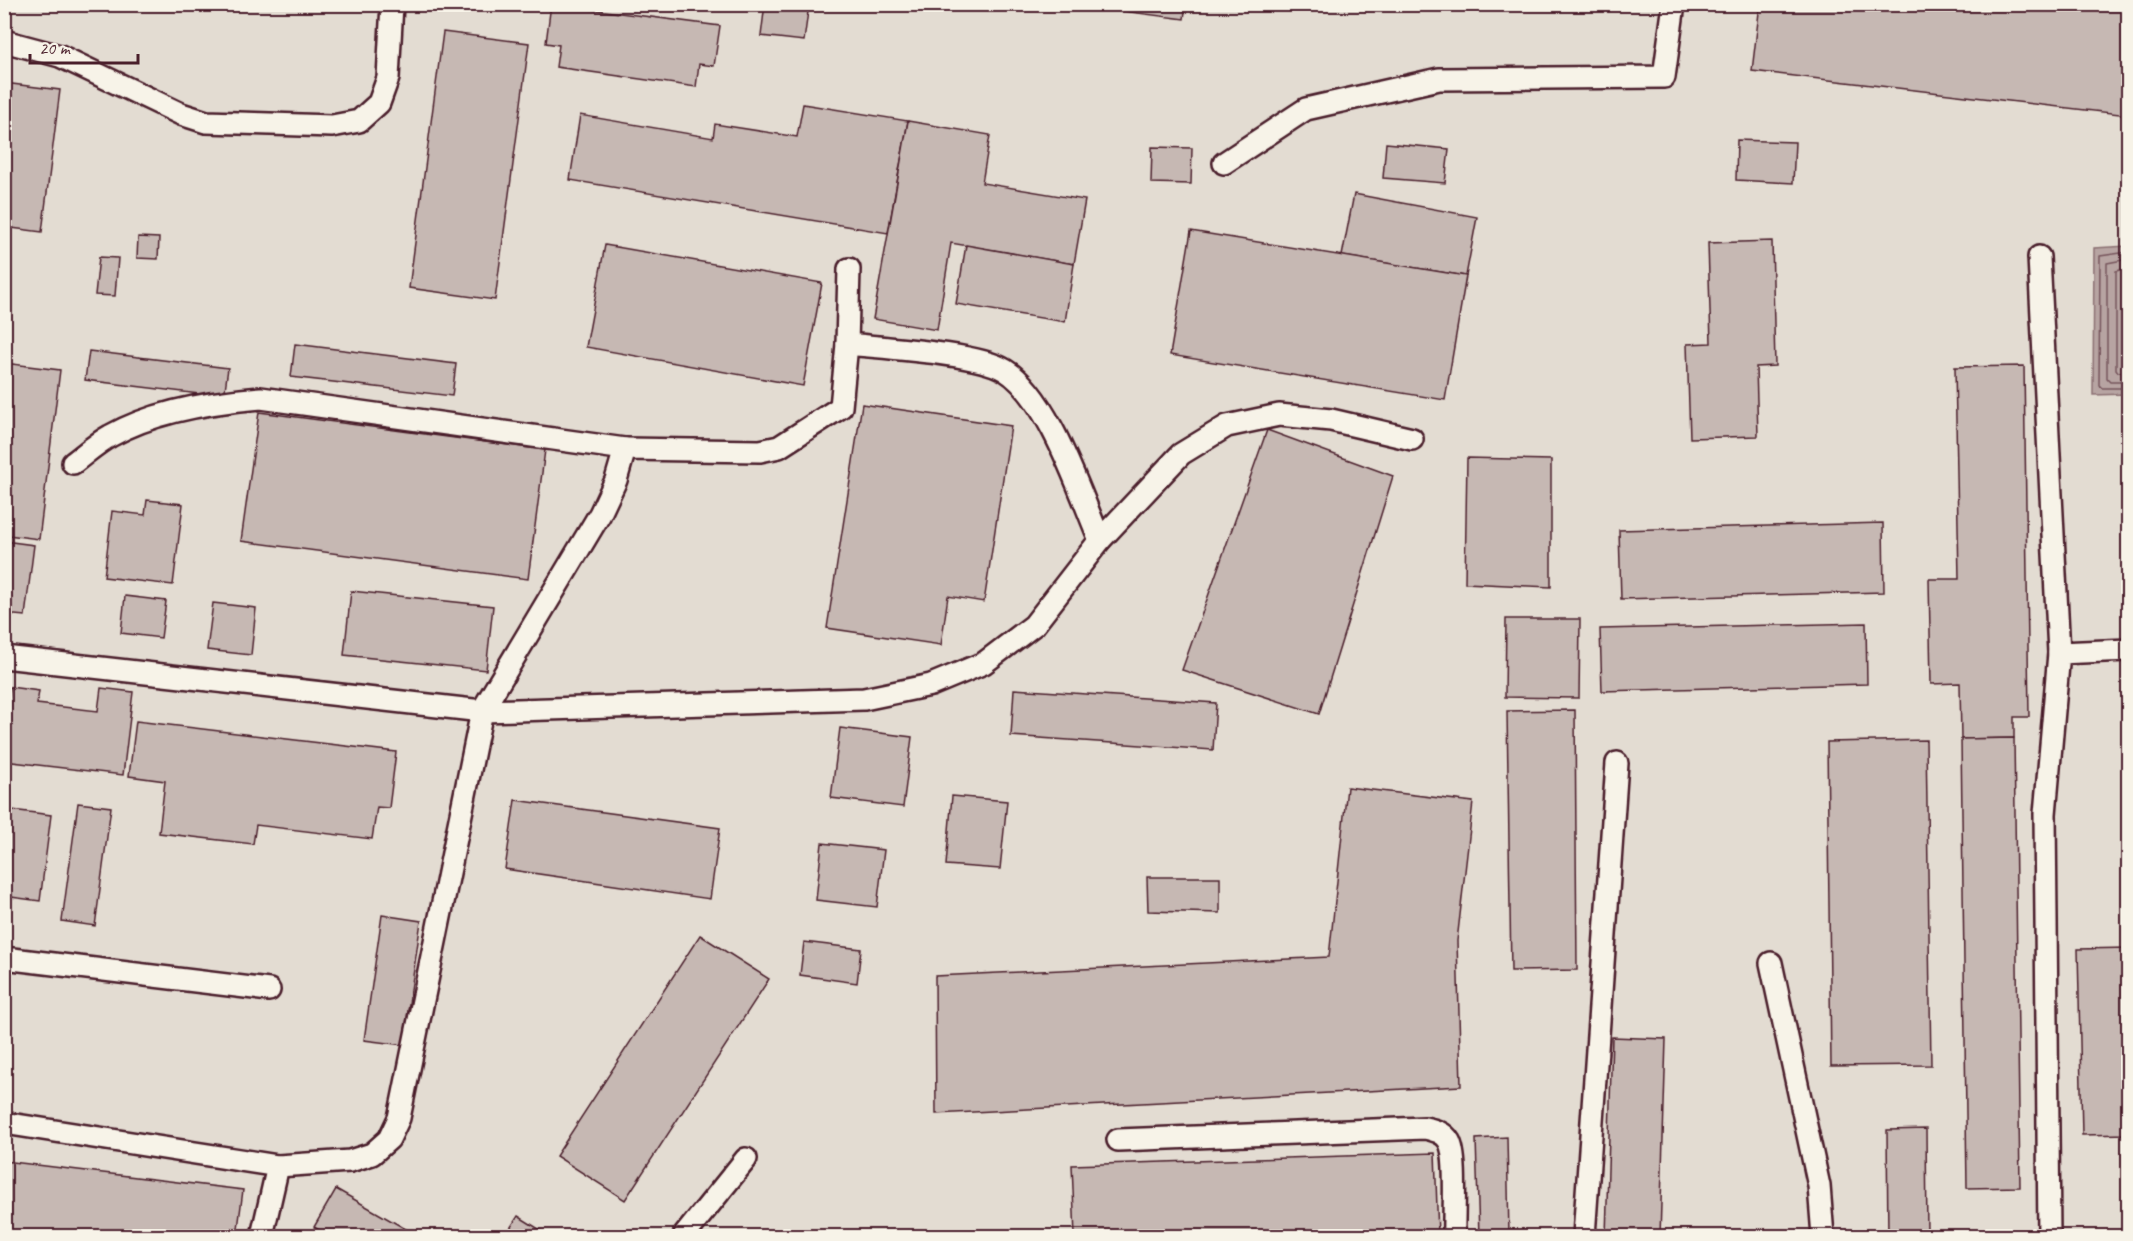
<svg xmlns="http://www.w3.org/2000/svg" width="2133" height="1241" font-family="Caveat,sans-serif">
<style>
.built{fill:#e3dcd2}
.water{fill:#b7a4a2;stroke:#8b6f72;stroke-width:1.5}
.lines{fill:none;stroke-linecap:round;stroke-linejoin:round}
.shore{stroke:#76545b;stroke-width:1.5}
.building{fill:#c6b8b3;stroke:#4a1f2b;stroke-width:1.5}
.lane-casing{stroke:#4a1f2b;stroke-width:26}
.lane{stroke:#f7f3e8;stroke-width:21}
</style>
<rect width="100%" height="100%" fill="#f0ebe0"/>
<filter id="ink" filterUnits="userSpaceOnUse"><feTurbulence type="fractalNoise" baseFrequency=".0167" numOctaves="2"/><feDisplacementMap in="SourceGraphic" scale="12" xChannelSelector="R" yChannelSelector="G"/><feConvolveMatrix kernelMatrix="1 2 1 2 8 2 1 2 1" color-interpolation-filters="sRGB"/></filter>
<g filter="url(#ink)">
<rect class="built" x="5" y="5" width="2123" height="1231"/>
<path class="water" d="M2128,246v148l-35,1 1,-147z"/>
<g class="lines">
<g class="shore">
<path d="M2128,252l-28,4 -1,129 3,3h26"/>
<path d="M2128,259l-21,4v115l3,3h18"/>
<path d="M2128,268l-12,3v98l2,3 10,-1"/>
</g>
</g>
<g class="building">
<path d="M551,4l169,22 -6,40 -15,-2 -3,23 -140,-20 3,-22 -13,-2z"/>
<path d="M765,4h44l-5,37 -43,-5z"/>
<path d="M1068,4h118l-2,15z"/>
<path d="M1760,4h368v111l-376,-44z"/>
<path d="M443,32l86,11 -34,257 -86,-12z"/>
<path d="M4,83l56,7 -18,142 -38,-5z"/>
<path d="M803,104l105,17 -20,112 -318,-53 10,-65 133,23 2,-14 82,13z"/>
<path d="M908,121l82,14 -8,48 103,17 -11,64 -123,-21 -14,87 -64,-11z"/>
<path d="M1737,140l58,2 -2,41 -57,-3z"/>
<path d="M1386,143l63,6 -4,34 -62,-5z"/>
<path d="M1152,147l40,1 -1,36 -40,-1z"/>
<path d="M1354,194l123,23 -11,59 -124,-20z"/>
<path d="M1191,231l275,45 -21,124 -275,-45z"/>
<path d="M138,237l21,1 -1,21 -21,-1z"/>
<path d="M1772,241l3,125 -19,1 2,69 -68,2 -3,-94 24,-1 -3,-100z"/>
<path d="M605,245l217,38 -19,103 -217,-39z"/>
<path d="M966,245l108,19 -9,58 -109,-18z"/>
<path d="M99,257l19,1 -3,38 -20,-1z"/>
<path d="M295,344l161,20 -4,32 -161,-19z"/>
<path d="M89,351l139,17 -4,29 -139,-17z"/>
<path d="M4,363l56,7 -21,169 -31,-4 1,-15h-5z"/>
<path d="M2024,366l5,351h-15v21l-53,1 -1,-56 -29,1 -2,-105h30l-4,-212z"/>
<path d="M862,404l149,22 -27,176 -36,-6 -7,49 -114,-17z"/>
<path d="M259,412l286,38 -17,129 -287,-38z"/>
<path d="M1267,430l126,46 -74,238 -137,-44z"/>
<path d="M1467,458l84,2v127l-86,-4z"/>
<path d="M147,500l36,4 -10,81 -69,-8 8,-66 33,4z"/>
<path d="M1883,523l1,69 -263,7 -2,-69z"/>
<path d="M4,541l30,4 -9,71 -21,-2z"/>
<path d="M351,591l142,15 -7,64 -142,-15z"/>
<path d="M125,596l41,5 -5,37 -40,-5z"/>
<path d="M213,603l43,5 -5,47 -44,-5z"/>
<path d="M1506,619h74l-1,79 -74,-1z"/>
<path d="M1866,623l1,61 -265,7 -2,-62z"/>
<path d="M10,687l29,4 -2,13 61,7 3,-23 32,4 -10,83 -119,-14v-31z"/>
<path d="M1014,689l202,14 -3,47 -202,-14z"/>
<path d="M1575,710l2,260 -66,1 -4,-260z"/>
<path d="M136,721l260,31 -7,56 -12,-1 -5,32 -116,-14 -3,19 -94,-11 6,-52 -36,-5z"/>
<path d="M840,728l72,9 -9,70 -72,-9z"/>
<path d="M2014,738l6,449 -53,1 -6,-449z"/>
<path d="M1926,740l5,325 -100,1 -4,-324z"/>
<path d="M1347,787l126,15 -16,139 4,145 -525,28 -1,-138 394,-19z"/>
<path d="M952,796l55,5 -7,68 -54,-4z"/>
<path d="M515,800l205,28 -10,71 -205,-30z"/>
<path d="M78,803l33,4 -16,119 -33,-5z"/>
<path d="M4,809l47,6 -11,86 -36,-5z"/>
<path d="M822,843l62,7 -7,57 -61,-7z"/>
<path d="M1147,877h73v36l-72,-2z"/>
<path d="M382,915l39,6 -18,124 -39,-5z"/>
<path d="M700,935l69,44 -144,221 -69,-44z"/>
<path d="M804,942l57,7 -4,34 -57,-8z"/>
<path d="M2128,948v186l-46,1 -4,-186z"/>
<path d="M1612,1037l54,2 -6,197h-54z"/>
<path d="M1926,1129l1,107h-39l-1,-106z"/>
<path d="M1507,1137l2,99h-30l-3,-97z"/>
<path d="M1435,1153l3,83h-363l-3,-71z"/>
<path d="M4,1161l239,29 -6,46h-233z"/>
<path d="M336,1189l82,47h-89l-15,-9z"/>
<path d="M518,1216l32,20h-45z"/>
</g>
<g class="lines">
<g class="lane-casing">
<g id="lane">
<path d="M4,41l56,15 121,58 25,8 126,4 27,-5 20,-18 9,-25 4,-74"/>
<path d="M1224,163l82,-54 133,-30 225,-2 10,-73"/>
<path d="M2039,257l20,396"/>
<path d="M847,344c37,4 130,9 158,26 44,27 74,121 95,170"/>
<path d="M73,463c12,-9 24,-20 37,-27 44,-25 101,-34 151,-38l364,51"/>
<path d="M4,657l478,54 382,-12 67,-14 53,-22 50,-38 66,-85 81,-86 46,-28 52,-11 52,5 81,19"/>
<path d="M4,958l265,32"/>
<path d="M1771,963l48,223 4,50"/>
<path d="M4,1123l274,43 72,-5 22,-7 17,-15 10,-21 83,-407 118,-197 16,-34 9,-31 135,2 19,-4 62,-40 6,-63 2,-75"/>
<path d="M1118,1140l307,-12c9,2 19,4 24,13 9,15 4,76 5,95"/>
<path d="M262,1236l16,-70"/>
<path d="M684,1236l62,-77"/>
<path d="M1584,1236l33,-473"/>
<path d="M2049,1236l-4,-422 14,-161 69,-3"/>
</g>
</g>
<use href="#lane" class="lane"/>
</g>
</g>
<rect width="2133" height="1241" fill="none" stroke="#f7f3e8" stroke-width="24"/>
<rect x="12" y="12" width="2109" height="1217" fill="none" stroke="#4a1f2b" stroke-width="2" filter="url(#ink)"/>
<path d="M30 54v9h108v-9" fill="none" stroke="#4a1f2b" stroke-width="3"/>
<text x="39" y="54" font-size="18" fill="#4a1f2b" stroke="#f7f3e8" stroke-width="4.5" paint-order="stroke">20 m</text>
</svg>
